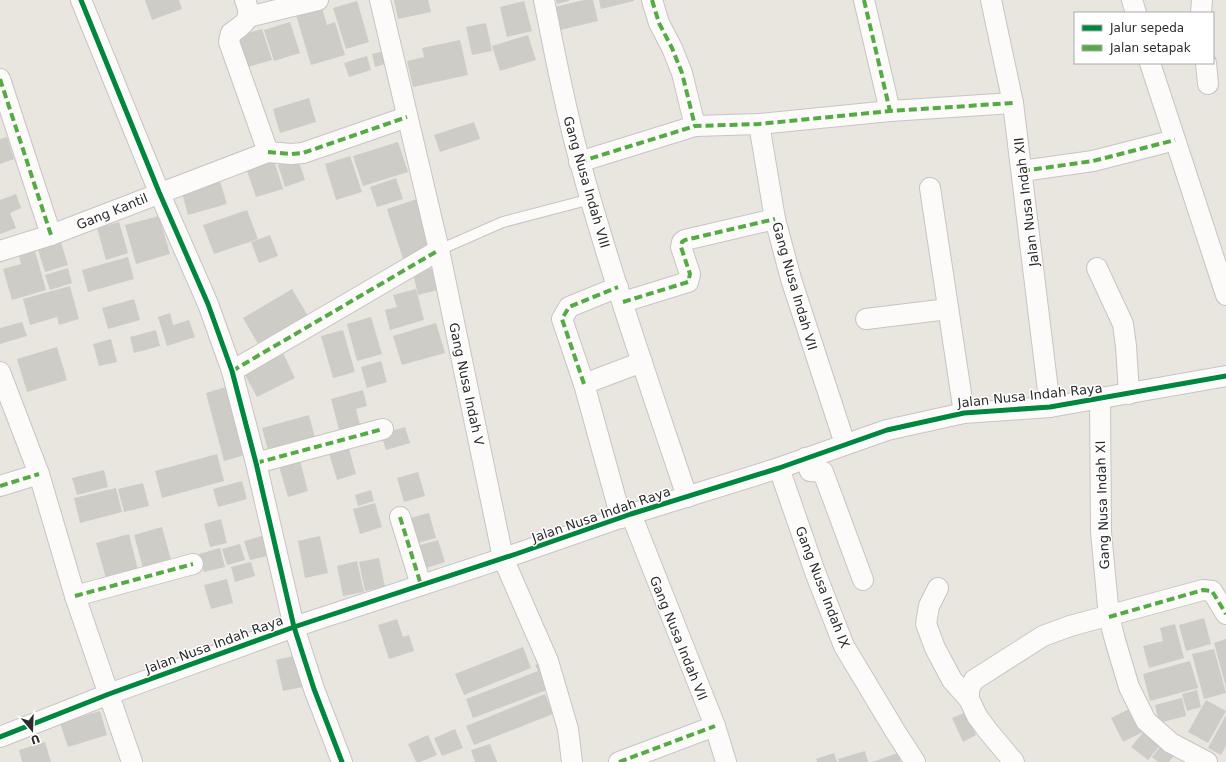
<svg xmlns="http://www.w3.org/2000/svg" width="1226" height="762" font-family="'DejaVu Sans',sans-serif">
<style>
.building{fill:#ceccc7}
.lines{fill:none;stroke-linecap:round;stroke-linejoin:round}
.service-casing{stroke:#c6c5c6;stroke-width:12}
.minor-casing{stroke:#c6c5c6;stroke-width:22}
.service{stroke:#fcfbfa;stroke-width:10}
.minor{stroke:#fcfbfa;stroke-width:20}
.quiet{stroke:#54ab44;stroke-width:4;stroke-dasharray:8 4;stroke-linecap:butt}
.cycleway-casing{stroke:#fff;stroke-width:8}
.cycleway{stroke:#00873e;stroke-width:5}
.labels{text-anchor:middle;stroke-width:3;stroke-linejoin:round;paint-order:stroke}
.street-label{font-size:13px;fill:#2b2b2b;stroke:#fff}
</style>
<rect width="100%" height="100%" fill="#e9e6e0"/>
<g class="building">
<path d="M145,0h34l3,9 -30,11z"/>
<path d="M394,0h34l3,12 -33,7z"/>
<path d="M556,0h13v1l-12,3z"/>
<path d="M584,0h9l5,21 -42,10 -6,-23z"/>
<path d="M599,0h35v1l-33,8z"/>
<path d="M357,1l12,41 -23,7 -13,-41z"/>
<path d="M524,1l8,30 -25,6 -7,-30z"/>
<path d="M322,8l5,17 8,-3 10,33 -34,10 -15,-50z"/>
<path d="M290,22l10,31 -26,8 -10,-31z"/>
<path d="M486,23l6,28 -20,4 -6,-28z"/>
<path d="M262,29l10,31 -24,7 -10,-31z"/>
<path d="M528,35l8,25 -36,11 -8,-25z"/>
<path d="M460,40l8,35 -55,12 -6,-26 17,-4 -2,-9z"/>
<path d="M384,51l4,12 -13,4 -3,-13z"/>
<path d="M367,56l4,14 -22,7 -5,-14z"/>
<path d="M309,98l7,24 -36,11 -7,-24z"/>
<path d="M474,122l6,17 -40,13 -6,-17z"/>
<path d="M7,137l7,22 -14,5v-25z"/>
<path d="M398,142l10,30 -45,14 -10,-30z"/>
<path d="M272,154l11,35 -27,8 -12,-35z"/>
<path d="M350,156l12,36 -26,8 -11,-36z"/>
<path d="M298,159l7,21 -20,7 -7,-22z"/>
<path d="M219,178l8,26 -39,11 -7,-26z"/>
<path d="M396,178l7,21 -26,8 -7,-20z"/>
<path d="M16,194l5,14 -11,5 6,15 -16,6v-34z"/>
<path d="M417,199l16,53 -29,10 -17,-53z"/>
<path d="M247,210l11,29 -44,15 -11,-29z"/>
<path d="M159,216l11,38 -34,10 -11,-39z"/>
<path d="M119,222l9,31 -22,7 -9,-32z"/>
<path d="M270,235l8,21 -19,7 -8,-21z"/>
<path d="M59,236l9,29 -23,7 -9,-29z"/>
<path d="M35,251l11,39 -34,10 -9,-31 18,-5 -2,-8z"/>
<path d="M128,257l6,22 -46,13 -6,-22z"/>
<path d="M436,267l6,22 -24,6 -5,-22z"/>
<path d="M68,268l4,15 -22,7 -5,-15z"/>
<path d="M70,286l9,33 -20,6 -2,-8 -27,8 -7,-26z"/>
<path d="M292,289l19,32 -50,28 -18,-31z"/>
<path d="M416,289l8,31 -34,10 -5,-20 12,-3 -4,-12z"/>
<path d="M134,299l6,21 -32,9 -6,-21z"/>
<path d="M170,313l3,12 16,-5 6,17 -28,9 -9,-29z"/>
<path d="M371,317l11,37 -25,7 -10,-37z"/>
<path d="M22,322l5,14 -27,8v-16z"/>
<path d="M436,323l9,30 -43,12 -9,-29z"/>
<path d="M156,330l4,16 -26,7 -4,-16z"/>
<path d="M343,330l12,42 -22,6 -12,-42z"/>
<path d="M111,339l6,23 -18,4 -6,-22z"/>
<path d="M57,347l10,33 -40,12 -10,-33z"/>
<path d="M283,353l12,25 -38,19 -13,-24z"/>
<path d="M381,361l6,21 -20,6 -6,-21z"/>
<path d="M233,385l19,68 -28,8 -18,-68z"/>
<path d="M363,390l4,16 -11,3 5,20 -21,5 -9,-35z"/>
<path d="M309,415l7,27 -47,12 -7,-26z"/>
<path d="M405,427l5,16 -24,7 -5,-16z"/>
<path d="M348,445l8,29 -19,6 -9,-30z"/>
<path d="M217,454l7,27 -62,17 -7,-27z"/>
<path d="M300,461l8,30 -20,6 -9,-31z"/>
<path d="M104,470l4,17 -31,8 -5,-17z"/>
<path d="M418,472l7,24 -21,6 -7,-24z"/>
<path d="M242,481l5,18 -29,8 -5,-18z"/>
<path d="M143,483l6,23 -25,6 -6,-23z"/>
<path d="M116,488l6,24 -42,11 -6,-25z"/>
<path d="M371,490l3,11 -16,5 -3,-11z"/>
<path d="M375,503l7,24 -22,7 -7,-25z"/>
<path d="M429,513l7,25 -26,7 -7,-25z"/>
<path d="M221,519l6,24 -17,4 -6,-23z"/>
<path d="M162,527l9,33 -28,8 -9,-33z"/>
<path d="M129,534l9,36 -32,8 -10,-35z"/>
<path d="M262,536l6,20 -18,4 -6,-19z"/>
<path d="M320,536l8,37 -23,5 -7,-37z"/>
<path d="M438,540l7,22 -22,7 -6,-23z"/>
<path d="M240,544l5,16 -18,5 -5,-16z"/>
<path d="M220,548l5,19 -21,5 -5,-18z"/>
<path d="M379,558l6,29 -20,4 -6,-29z"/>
<path d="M357,561l7,31 -21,4 -6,-30z"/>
<path d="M251,562l4,14 -20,6 -4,-15z"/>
<path d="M227,579l6,24 -22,6 -7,-24z"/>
<path d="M1204,618l7,26 -25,7 -7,-26z"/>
<path d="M397,619l6,18 6,-2 5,16 -25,8 -11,-34z"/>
<path d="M1175,624l9,34 -35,10 -6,-22 20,-5 -3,-13z"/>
<path d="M1226,639v48l-12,-44z"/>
<path d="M523,647l8,21 -67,27 -9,-21z"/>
<path d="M1214,649l12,44 -22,6 -12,-45z"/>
<path d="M297,655l10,31 -24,5 -7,-31z"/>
<path d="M1190,661l8,27 -48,13 -7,-27z"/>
<path d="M543,662l9,26 -79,30 -7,-19 72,-28 -3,-6z"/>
<path d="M1197,690l4,17 -14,4 -5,-17z"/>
<path d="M545,694l8,20 -79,31 -8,-19z"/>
<path d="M1182,698l4,18 -27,7 -4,-18z"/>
<path d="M1206,700l20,11 -18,32 -20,-11z"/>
<path d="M1131,708l12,24 -20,10 -12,-24z"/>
<path d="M100,711l7,24 -39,12 -8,-24z"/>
<path d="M966,712l10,23 -13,7 -11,-24z"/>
<path d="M1226,715v31l-5,9 -13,-7z"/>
<path d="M455,729l8,19 -21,8 -8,-18z"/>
<path d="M1146,729l17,13 -15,18 -17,-13z"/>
<path d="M428,735l9,20 -17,7h-4l-8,-18z"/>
<path d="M1166,740l12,10 -9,12h-11l-6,-5z"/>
<path d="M45,742l6,20h-29l-3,-12z"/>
<path d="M490,744l7,18h-22l-4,-12z"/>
<path d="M865,751l3,11h-29l-1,-3z"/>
<path d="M834,753l3,9h-20l-1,-3z"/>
<path d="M898,753l3,9h-29z"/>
</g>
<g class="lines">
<g class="service-casing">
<path id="service" d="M439,250l64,-28 88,-23"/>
</g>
<g class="minor-casing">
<g id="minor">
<path d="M81,0l78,192 49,112 24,67 24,92 38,164 20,62 28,73"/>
<path d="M245,0c8,18 1,23 -14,33l-2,9 39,110"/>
<path d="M380,0l59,250 64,308 45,103 20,68 4,33"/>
<path d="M544,0c11,54 21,109 36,162 31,113 70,224 107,335"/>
<path d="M652,0l7,23 13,25 10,25 13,53"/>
<path d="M864,0l26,111"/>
<path d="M991,0l22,103 37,304"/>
<path d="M1132,0l4,13"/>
<path d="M1201,13l1,-13"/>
<path d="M248,17l70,-17"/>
<path d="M1150,63l76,232"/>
<path d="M1206,63l2,21"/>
<path d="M0,79l51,156"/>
<path d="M759,124l16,95 16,60 54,165"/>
<path d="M579,162l116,-36 64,-2 131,-13 123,-8"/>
<path d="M1022,171l71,-10 82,-21"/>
<path d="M930,188l34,225"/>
<path d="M0,251l51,-16 217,-83 23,2 12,-1 104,-36"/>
<path d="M1097,268l26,56 3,22 3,48"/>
<path d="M623,302l65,-20 2,-8 -9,-27 1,-5 3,-2 90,-21"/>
<path d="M866,319l82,-10"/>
<path d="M232,371l207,-121"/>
<path d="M0,372l39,102 36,122 57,166"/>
<path d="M584,384l-22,-65 7,-12 49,-20"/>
<path d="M1100,399l1,133 8,85 6,23 14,47 17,34 25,22 36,19"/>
<path d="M805,458l5,13 13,1 40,108"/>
<path d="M256,463l127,-34"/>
<path d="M779,468l36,104 29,74 51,85 20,31"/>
<path d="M0,486l39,-12"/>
<path d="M631,514l84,212 11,36"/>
<path d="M400,517l21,68"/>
<path d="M621,518l-37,-134 58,-22"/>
<path d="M938,588l-9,18 -3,18 9,24 17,32 17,19"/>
<path d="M75,596l118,-32"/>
<path d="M0,737l109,-43 185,-67 222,-73 115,-40 148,-46 108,-38 77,-17 86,-6 176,-31"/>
<path d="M619,762l96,-36"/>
<path d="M1014,762l-26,-31 -11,-15 -8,-17v-10l5,-9 69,-44 27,-10 133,-36 9,1 14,23"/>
</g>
</g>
<use href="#service" class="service"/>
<use href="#minor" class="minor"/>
<g class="quiet">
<path d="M652,0l7,23 13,25 10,25 13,53"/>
<path d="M864,0l26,111"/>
<path d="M0,79l51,156"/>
<path d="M268,152l23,2 12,-1 104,-36"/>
<path d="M579,162l116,-36 64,-2 131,-13 123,-8"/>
<path d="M1022,171l71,-10 82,-21"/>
<path d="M623,302l65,-20 2,-8 -9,-27 1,-5 3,-2 90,-21"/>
<path d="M232,371l207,-121"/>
<path d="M584,384l-22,-65 7,-12 49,-20"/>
<path d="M256,463l127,-34"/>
<path d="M0,486l39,-12"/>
<path d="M400,517l21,68"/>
<path d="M75,596l118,-32"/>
<path d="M1109,617l94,-27 9,1 14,23"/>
<path d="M619,762l96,-36"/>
</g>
<g class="cycleway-casing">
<g id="cycleway">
<path d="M81,0l78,192 49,112 24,67 24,92 38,164 20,62 28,73"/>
<path d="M0,737l109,-43 185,-67 222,-73 115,-40 148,-46 108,-38 77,-17 86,-6 176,-31"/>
</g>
</g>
<use href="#cycleway" class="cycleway"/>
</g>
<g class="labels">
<g class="street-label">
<text transform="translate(587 182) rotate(74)" y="5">Gang Nusa Indah VIII</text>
<text transform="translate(1026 202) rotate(-97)" y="5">Jalan Nusa Indah XII</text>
<text transform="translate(112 211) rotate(-22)" y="5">Gang Kantil</text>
<text transform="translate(795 286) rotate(74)" y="5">Gang Nusa Indah VII</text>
<text transform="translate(467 384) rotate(78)" y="5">Gang Nusa Indah V</text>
<text transform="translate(1030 395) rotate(-6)" y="5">Jalan Nusa Indah Raya</text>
<text transform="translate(1102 505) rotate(-92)" y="5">Gang Nusa Indah XI</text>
<text transform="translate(601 514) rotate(-19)" y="5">Jalan Nusa Indah Raya</text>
<text transform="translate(823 587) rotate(69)" y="5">Gang Nusa Indah IX</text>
<text transform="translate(679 638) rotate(68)" y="5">Gang Nusa Indah VII</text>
<text transform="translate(214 644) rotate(-20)" y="5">Jalan Nusa Indah Raya</text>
</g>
</g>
<rect x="1074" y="12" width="140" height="52" fill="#ffffff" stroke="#aaaaaa"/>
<rect x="1082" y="25" width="20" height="6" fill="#00873e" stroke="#aaaaaa"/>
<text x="1110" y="32" font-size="12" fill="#2b2b2b">Jalur sepeda</text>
<rect x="1082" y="45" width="20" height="6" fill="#54ab44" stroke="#aaaaaa"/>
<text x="1110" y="52" font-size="12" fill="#2b2b2b">Jalan setapak</text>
<g transform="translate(32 730) rotate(161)" stroke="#ffffff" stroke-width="3" paint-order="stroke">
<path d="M0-3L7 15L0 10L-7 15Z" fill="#2b2b2b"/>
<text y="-6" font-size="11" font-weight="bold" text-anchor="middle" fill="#2b2b2b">U</text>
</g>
</svg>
